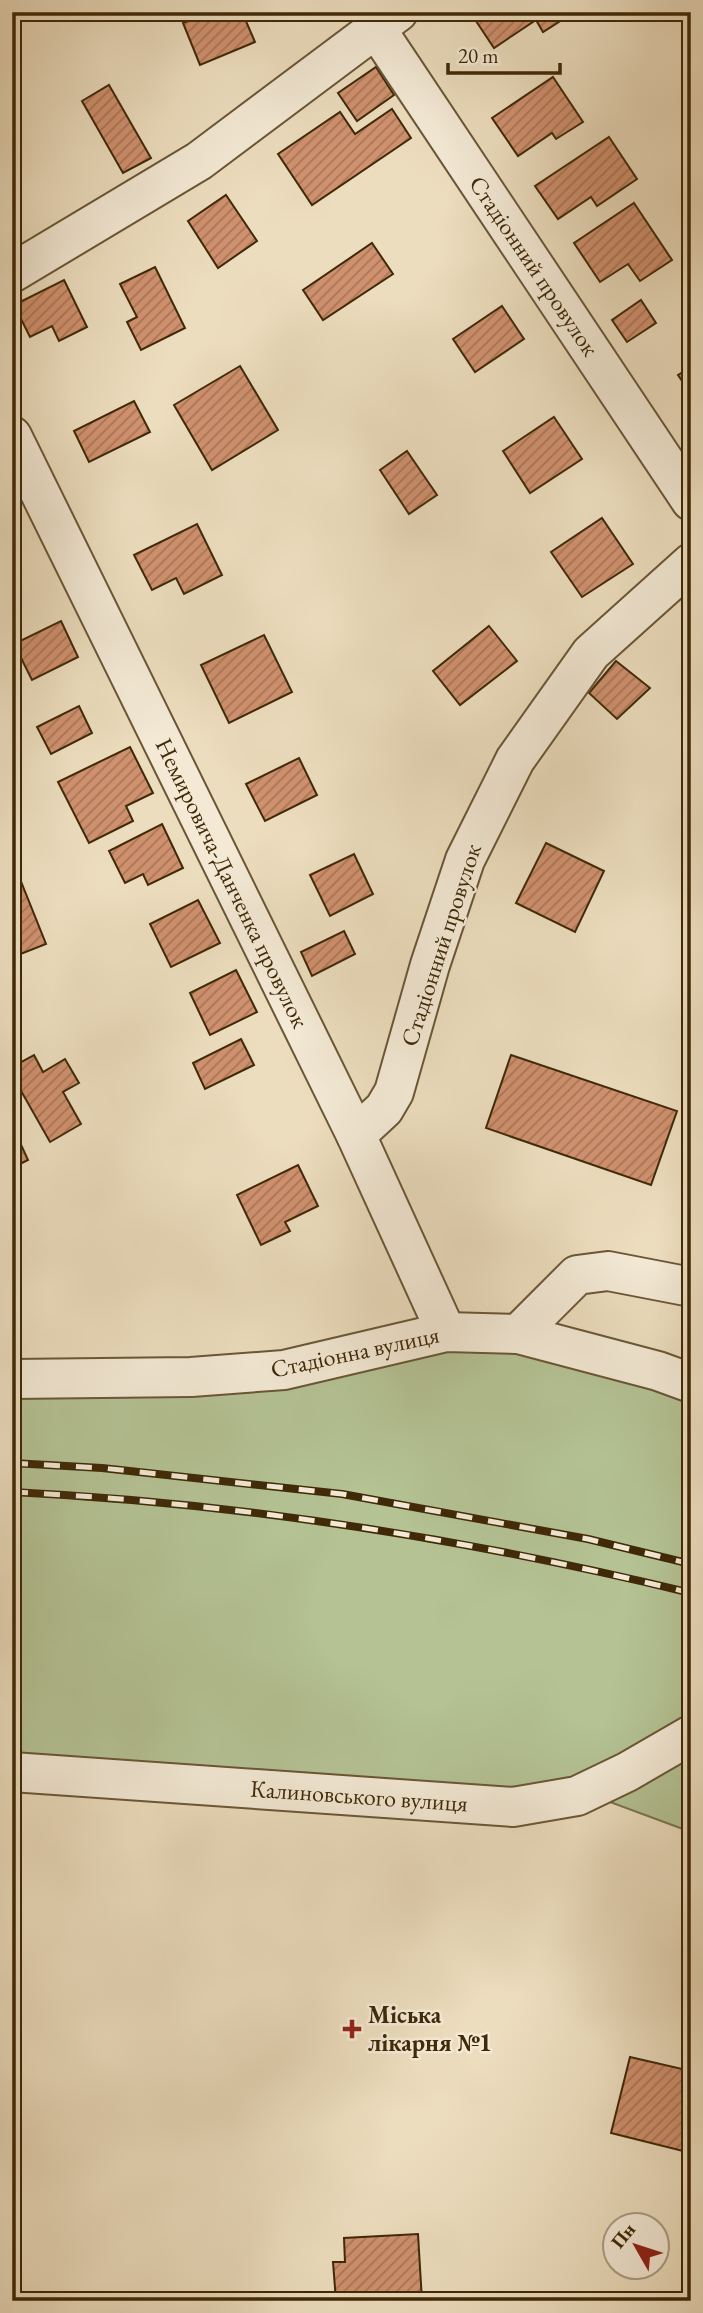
<svg xmlns="http://www.w3.org/2000/svg" width="703" height="2313" font-family="'EB Garamond',serif">
<style>
.grass{fill:#b4c294;stroke:#7a764e;stroke-width:2}
.building{fill:url(#building-hatch);stroke:#3f2907;stroke-width:2}
.lines{fill:none;stroke-linecap:round;stroke-linejoin:round}
.minor-casing{stroke:#6a5635;stroke-width:42}
.minor{stroke:#f3e9d5;stroke-width:38}
.rail-casing{stroke:#3f2907;stroke-width:8}
.rail{stroke:#f3e9d5;stroke-width:5;stroke-dasharray:16;stroke-linecap:butt}
.poi-dot{fill:#8f2418;stroke:#f3e9d5;stroke-width:2.5}
.labels{text-anchor:middle;stroke-width:5;stroke-linejoin:round;paint-order:stroke}
.street-label{font-size:24px;fill:#3f2907;stroke:#f3e9d5}
.poi-label{font-size:24px;font-weight:bold;fill:#3f2907;stroke:#f3e9d5;text-anchor:start}
</style>
<defs>
<pattern id="building-hatch" width="6" height="6" patternUnits="userSpaceOnUse" patternTransform="scale(1.75)"><rect width="6" height="6" fill="#d0916f"/><path d="M-1 1l2-2M0 6l6-6M5 7l2-2" fill="none" stroke="#aa7659"/></pattern>
</defs>
<rect width="100%" height="100%" fill="#ecddbe"/>
<filter id="stains"><feTurbulence type="fractalNoise" baseFrequency=".00286" numOctaves="4"/><feColorMatrix values="0 0 0 0 .2 0 0 0 0 .09 0 0 0 0 .02 0 0 0 .5 -.17"/></filter>
<radialGradient id="worn" r=".72"><stop offset=".6" stop-color="#630" stop-opacity="0"/><stop offset="1" stop-color="#630" stop-opacity=".3"/></radialGradient>
<path class="grass" d="M507,1337l184,58v437l-124,-46 -54,4 -501,-35v-362z"/>
<g class="building">
<path d="M208,12h34l13,30 -55,23 -17,-42z"/>
<path d="M476,12h81l5,8 -19,12 -7,-12 -42,28 -22,-33z"/>
<path d="M376,67l18,28 -37,26 -19,-28z"/>
<path d="M553,77l30,45 -27,17 -4,-6 -34,23 -26,-38z"/>
<path d="M109,85l42,73 -28,15 -41,-72z"/>
<path d="M392,109l19,29 -99,67 -34,-51 62,-42 15,22z"/>
<path d="M609,137l28,42 -40,27 -6,-9 -33,22 -23,-33z"/>
<path d="M226,195l31,46 -39,27 -30,-47z"/>
<path d="M634,203l38,57 -32,21 -12,-17 -28,18 -26,-39z"/>
<path d="M372,243l21,31 -70,46 -20,-30z"/>
<path d="M155,267l30,61 -44,22 -14,-28 10,-5 -17,-33z"/>
<path d="M64,280l23,47 -28,14 -7,-15 -22,11 -16,-32z"/>
<path d="M641,300l15,23 -29,19 -15,-22z"/>
<path d="M502,306l22,33 -49,33 -22,-33z"/>
<path d="M240,366l38,64 -66,40 -38,-65z"/>
<path d="M691,367v27l-13,-19z"/>
<path d="M134,401l16,31 -61,30 -15,-31z"/>
<path d="M554,417l28,42 -52,34 -27,-42z"/>
<path d="M407,451l30,44 -28,19 -29,-44z"/>
<path d="M602,518l31,46 -51,33 -31,-45z"/>
<path d="M197,524l25,51 -38,19 -8,-16 -24,12 -18,-35z"/>
<path d="M61,621l17,36 -46,23 -18,-36z"/>
<path d="M489,626l28,35 -57,44 -27,-34z"/>
<path d="M264,635l28,57 -63,31 -28,-58z"/>
<path d="M616,661l34,27 -33,31 -28,-26z"/>
<path d="M79,706l13,27 -41,21 -14,-27z"/>
<path d="M130,747l23,46 -27,13 7,15 -44,22 -31,-61z"/>
<path d="M299,758l18,37 -52,26 -19,-37z"/>
<path d="M162,824l21,44 -35,17 -5,-11 -18,9 -16,-32z"/>
<path d="M546,843l58,28 -29,61 -59,-29z"/>
<path d="M354,854l19,40 -43,22 -20,-41z"/>
<path d="M12,859l34,85 -33,13 -1,-2z"/>
<path d="M198,900l22,43 -49,24 -21,-43z"/>
<path d="M344,931l11,23 -43,22 -11,-24z"/>
<path d="M236,970l21,42 -47,23 -20,-42z"/>
<path d="M241,1039l13,26 -49,24 -12,-26z"/>
<path d="M34,1055l9,17 22,-13 14,24 -16,9 18,32 -31,18 -38,-67v-8z"/>
<path d="M511,1055l166,56 -26,74 -165,-57z"/>
<path d="M12,1125l16,35 -16,8z"/>
<path d="M298,1165l20,41 -33,16 5,9 -29,14 -24,-50z"/>
<path d="M630,2057l61,14v82l-80,-20z"/>
<path d="M418,2234l4,67h-86l-3,-39h12l-1,-24z"/>
</g>
<g class="lines">
<g class="minor-casing">
<g id="minor">
<path d="M377,30l314,471"/>
<path d="M12,273l187,-112 199,-149"/>
<path d="M12,436l344,699 90,197"/>
<path d="M356,1135l28,-26 10,-17 36,-127 35,-105 50,-100 76,-107 100,-90"/>
<path d="M518,1334l59,-59 31,-4 83,16"/>
<path d="M12,1379l179,-2 93,-7 162,-38 72,2 140,37 33,12"/>
<path d="M12,1772l501,35 64,-11 50,-24 64,-37"/>
</g>
</g>
<use href="#minor" class="minor"/>
<g class="rail-casing">
<g id="rail">
<path d="M12,1463l90,5 240,26 246,45 103,25"/>
<path d="M12,1492c229,11 456,47 679,101"/>
</g>
</g>
<use href="#rail" class="rail"/>
</g>
<path class="poi-dot" d="M348.5 2018.5h7v7h7v7h-7v7h-7v-7h-7v-7h7z"/>
<g class="labels">
<g class="street-label">
<text transform="translate(534 266) rotate(56)" y="8">Стадіонний провулок</text>
<text transform="translate(232 883) rotate(64)" y="8">Немировича-Данченка провулок</text>
<text transform="translate(441 945) rotate(-72)" y="8">Стадіонний провулок</text>
<text transform="translate(355 1352) rotate(-12)" y="8">Стадіонна вулиця</text>
<text transform="translate(359 1796) rotate(4)" y="8">Калиновського вулиця</text>
</g>
<g class="poi-label">
<text x="368" y="2023">Міська<tspan x="368" dy="28">лікарня №1</tspan></text>
</g>
</g>
<rect width="703" height="2313" fill="none" stroke="#ecddbe" stroke-width="42"/>
<rect x="14" y="14" width="675" height="2285" fill="none" stroke="#3f2907" stroke-width="3.5"/>
<rect x="21" y="21" width="661" height="2271" fill="none" stroke="#3f2907" stroke-width="2"/>
<g transform="translate(636 2246) rotate(309)"><circle r="33" fill="#f3e9d5" stroke="#ab9c83" stroke-width="2"/>
<path d="M0-5L12 26L0 18L-12 26Z" fill="#8f2418"/>
<text y="-10" font-size="19" font-weight="bold" text-anchor="middle" fill="#3f2907">Пн</text>
</g>
<path d="M448 63v10h112v-10" fill="none" stroke="#3f2907" stroke-width="3.5"/>
<text x="458" y="63" font-size="21" fill="#3f2907" stroke="#f3e9d5" stroke-width="5" paint-order="stroke">20 m</text>
<rect width="100%" height="100%" filter="url(#stains)"/>
<rect width="100%" height="100%" fill="url(#worn)"/>
</svg>
